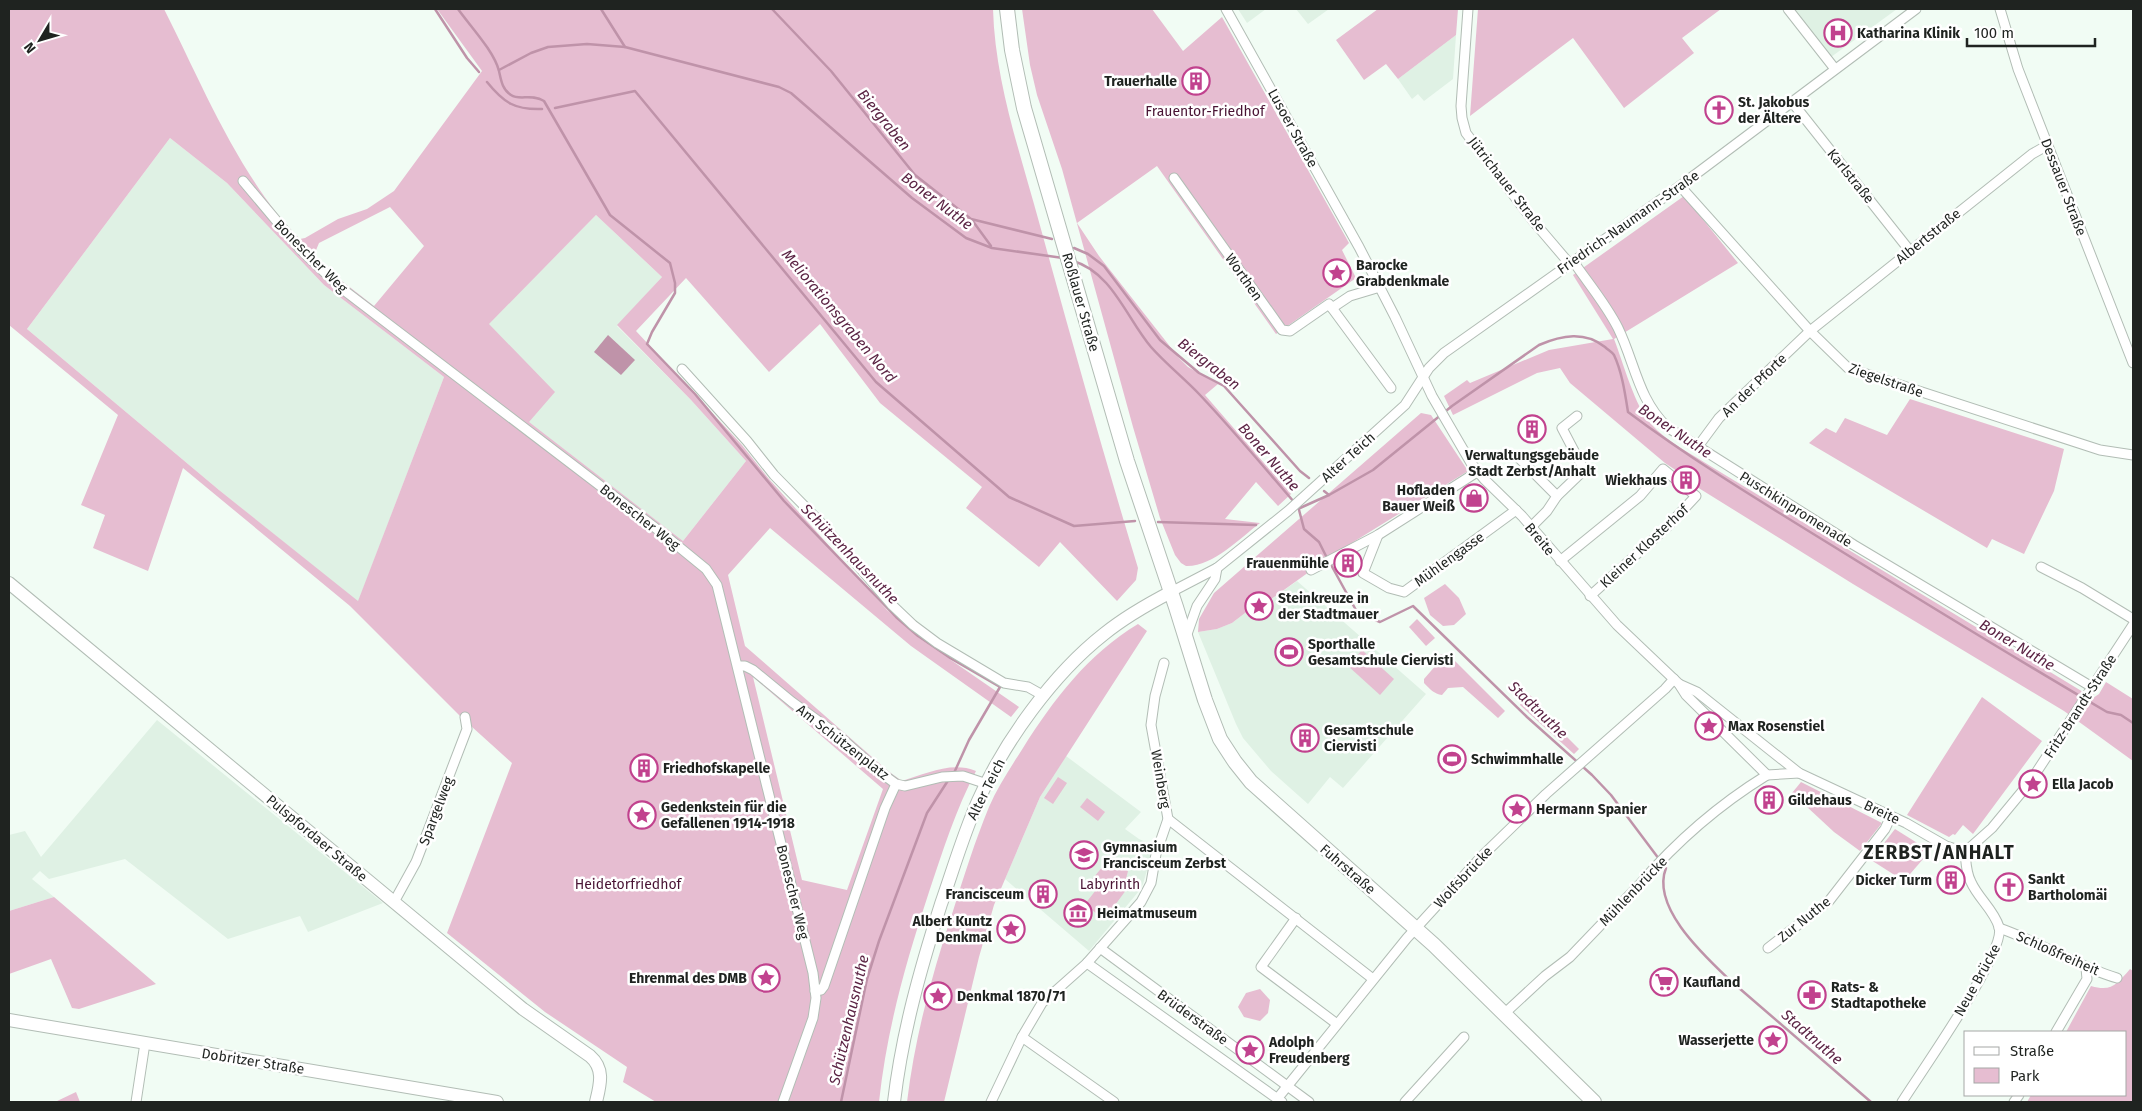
<svg xmlns="http://www.w3.org/2000/svg" width="2142" height="1111" font-family="'Fira Sans',sans-serif">
<style>
.built{fill:#dff1e4}
.green{fill:#e6bdd1;fill-rule:evenodd}
.water{fill:#bf93a9}
.lines{fill:none;stroke-linecap:round;stroke-linejoin:round}
.stream{stroke:#bf93a9;stroke-width:2.5}
.street-casing{stroke:#b2bdb5;stroke-width:11}
.secondary-casing{stroke:#b2bdb5;stroke-width:14}
.primary-casing{stroke:#b2bdb5;stroke-width:16}
.street{stroke:#fff;stroke-width:9}
.secondary{stroke:#fff;stroke-width:12}
.primary{stroke:#fff;stroke-width:14}
.labels{text-anchor:middle;stroke-width:5;stroke-linejoin:round;paint-order:stroke}
.poi-label{font-size:14px;font-weight:bold;fill:#1f2320;stroke:#fff;text-anchor:start}
.park-label{font-size:14px;fill:#481333;stroke:#fff}
.street-label{font-size:14px;fill:#1f2320;stroke:#fff}
.water-label{font-size:15px;font-style:italic;fill:#5b2444;stroke:#fff}
.district-label{font-size:19px;font-weight:bold;letter-spacing:1px;fill:#1f2320;stroke:#fff}
</style>
<rect width="100%" height="100%" fill="#f1fcf4"/>
<g class="built">
<path d="M1238,9h28l-19,14z"/>
<path d="M1296,9h33l-21,15z"/>
<path d="M1792,9h105l-66,48z"/>
<path d="M1456,35l-3,44 -29,22 -6,-7 -6,5 -14,-20z"/>
<path d="M170,138l57,45 97,102 120,92 -86,225 -139,-112 -192,-161z"/>
<path d="M596,215l66,62 -45,49 74,74 55,61 -63,80 -155,-119 -40,-98z"/>
<path d="M1297,581l129,113 -83,94 -13,-11 -22,27 -37,-33 -28,-33 -7,-14 -38,-92 19,-3 15,-6 17,-13 17,-7z"/>
<path d="M157,720l226,183 -75,29 -8,-16 -72,23 -103,-80 -76,20 -9,-8 -8,8 22,18 -45,14v-76l16,-4 16,26z"/>
<path d="M1066,756l75,56 -16,17 14,10 15,7 -11,38 -4,7 -50,60 -84,-72 35,-82z"/>
</g>
<g class="green">
<path d="M9,9h155c38,75 76,170 136,230l5,-1 33,-19 29,-10 27,-18 88,-120 -45,-62h556c2,73 27,143 46,213 32,116 64,231 99,346l-2,12 -19,21 -57,-59 -21,25 -73,-59 16,-21 -102,-84 -60,-79 -51,48 -83,-94 -50,53 106,114 27,34 118,131 32,28 100,69 -8,10 -100,-71 -141,-118 -42,47 17,71 143,125 14,10c24,-7 49,-20 74,-10 -20,38 -33,79 -47,121 -23,70 -42,136 -50,210h-223l-33,-20 4,-15 -82,-55 -98,-79 65,-170 -51,-46 -111,-111 -167,-138 -35,103 -55,-23 12,-33 -24,-10 37,-90 -109,-90zM170,138l57,45 97,102 120,92 -86,224 -139,-111 -192,-161zM390,207l34,39 -50,60 -36,-28 -24,-23 5,-12zM596,215l66,62 -45,48 74,75 55,61 -63,80 -154,-119 26,-30 -66,-68zM753,677l130,112 -36,101 -45,-10z"/>
<path d="M1022,9h130l31,42 39,-34 127,226 -7,7 14,28 -80,56 -119,-168 -80,57 22,33 80,102 9,9 30,17 -13,11 86,99 -13,12 -22,-24 -31,37 35,4c-20,15 -47,44 -74,43l-5,-3 -6,-8 -15,-37 -27,-91 -71,-258 -25,-74 -7,-30z"/>
<path d="M1378,9h80l-2,26 -58,44 -12,-15 -22,16 -28,-40z"/>
<path d="M1478,9h243l-39,29 12,15 -70,55 -51,-70 -103,78z"/>
<path d="M1684,196l54,67 -124,76c9,23 21,68 37,85 16,18 41,30 61,43l381,231 6,-4 7,-12 27,17v62l-69,-50 -211,-127 -164,-102v-3l-24,-16 -95,-80 -10,-15 -23,5 -84,42 -9,-19 23,-16 3,3 79,-33 64,-11 -40,-64z"/>
<path d="M1910,399l154,50 -10,42 -30,63 -32,-15 -5,9 -178,-105 17,-15 10,5 9,-15 42,17z"/>
<path d="M1421,413l10,2 37,56 -134,83 -68,49 -17,7 -17,13 -15,6 -19,3 1,-13 15,-26z"/>
<path d="M1445,584l14,14 7,16 -12,11 -11,1 -13,-11 -6,-17z"/>
<path d="M1417,619l18,19 -9,8 -17,-19z"/>
<path d="M1138,624l9,7 -107,166 -46,108 -15,52 -35,145h-37c8,-66 25,-128 46,-191 11,-35 22,-70 36,-104 9,-21 22,-40 34,-59 31,-49 65,-94 115,-124z"/>
<path d="M1362,650l32,29 -14,16 -32,-29z"/>
<path d="M1442,654l1,4 7,-2 55,55 -7,7 -35,-31 -15,1 -6,7c-8,-1 -12,-6 -18,-12v-4l13,-15v-8z"/>
<path d="M1526,693c7,3 14,12 20,18l-5,10 13,11 9,1 16,16 -5,5 -54,-49z"/>
<path d="M1982,697l60,44 -69,93 -10,-9 -8,10 -2,-1 -4,3 -42,-22z"/>
<path d="M1058,777l9,6 -14,21 -9,-6z"/>
<path d="M1801,782l81,41 -22,28 -26,-19 -42,-39z"/>
<path d="M1087,798l18,14 -7,9 -18,-14z"/>
<path d="M1895,829l35,22 -26,30 -33,-21z"/>
<path d="M1109,859l19,12 -2,8 6,3 -28,38 -19,-16 11,-14 -7,-7z"/>
<path d="M54,897l102,87 -77,25 -7,-1 -21,-49 -42,15v-63z"/>
<path d="M2130,969l3,2v131h-106l4,-7h95v-63h-60l25,-46c21,6 26,-2 39,-17z"/>
<path d="M1260,989l10,11 -2,13 -8,8 -16,-4 -6,-10 8,-14z"/>
<path d="M76,1092l4,10h-25z"/>
</g>
<path class="water" d="M608,335l27,25 -14,15 -27,-23z"/>
<g class="lines">
<g class="stream">
<path d="M435,9l32,49 12,14"/>
<path d="M458,9c12,17 36,42 41,62 2,9 3,18 12,24 9,6 20,-2 33,6l66,114 60,48 5,20v10l-23,39 -5,12 48,50 89,107 112,116 22,19 32,22 50,29 -31,53 -15,33"/>
<path d="M601,9l24,38"/>
<path d="M772,9l59,62 84,104 56,44 81,20"/>
<path d="M499,70l32,-17 17,-6 39,-3 38,3 154,40 12,6 121,105 54,40 26,10 71,10"/>
<path d="M487,82c17,21 28,28 55,27"/>
<path d="M555,108l80,-17 241,291 133,115 65,29 61,-5"/>
<path d="M972,220l19,26"/>
<path d="M1074,248l14,6 16,12 56,74 39,33 25,13 76,85 9,7"/>
<path d="M1073,261c39,11 54,58 78,86 15,17 34,32 49,48 33,35 63,71 94,107"/>
<path d="M1324,491l5,4"/>
<path d="M1298,506l6,23 15,13 8,16"/>
<path d="M1300,508l29,-13 44,-25 79,-64 87,-61c23,-10 46,-14 66,2 3,3 7,5 9,8 8,17 11,38 14,57 64,48 132,89 200,131 92,57 185,114 279,169l14,3 12,8"/>
<path d="M1158,522l98,3"/>
<path d="M1330,563l27,49 23,10 33,-16 114,111 65,58 19,20 48,64"/>
<path d="M1662,863l4,5c-16,41 43,92 69,117"/>
<path d="M1739,988l132,114"/>
<path d="M841,1102l26,-123 12,-38 48,-128 22,-34"/>
</g>
<g class="street-casing">
<g id="street">
<path d="M1226,9l133,238 36,70 37,79 39,67 13,16 38,37 95,109 62,59 7,11 81,80 32,-2"/>
<path d="M1468,9l-7,97 1,12 4,15 68,89 35,41"/>
<path d="M1788,9l47,60"/>
<path d="M2000,9l18,60 115,294"/>
<path d="M1792,102l118,149"/>
<path d="M1174,178l108,152 8,1 39,-27 3,4 18,-12 30,-9"/>
<path d="M243,181l58,69 40,38 321,245 44,36 11,16 96,388 3,25 -3,20 -30,84"/>
<path d="M1680,186l130,145 38,37 252,82 33,5"/>
<path d="M1573,261c15,22 33,43 45,67 17,35 20,71 49,99l187,118 238,142"/>
<path d="M1332,308l59,80"/>
<path d="M682,369l65,72 27,34 50,51 68,79 21,20 24,18 67,40 24,4 16,9"/>
<path d="M1702,441l17,-23 91,-87 222,-177 16,-9"/>
<path d="M1517,456l40,40"/>
<path d="M1531,527l16,-16 10,-15 27,-26 -22,-42 15,-12"/>
<path d="M1378,535l-15,38 26,15 15,4 112,-82"/>
<path d="M1560,561l80,-65 23,-27 33,27 -29,31 -77,69"/>
<path d="M2041,567l41,21 51,31"/>
<path d="M1311,570l67,-35 99,-63"/>
<path d="M1171,592l46,-24 71,-57 117,-106 24,-37 15,-15 236,-167 236,-177"/>
<path d="M1186,637l11,-31 18,-27 2,-11"/>
<path d="M738,666h7l8,4 39,32 47,34 38,34 19,14 9,2 37,-9 21,-1 24,8"/>
<path d="M1679,684l18,8 102,81 107,50 40,23 19,6"/>
<path d="M1168,819l205,160"/>
<path d="M1965,852l27,-24 38,-46 103,-157"/>
<path d="M394,902l22,-40 51,-133 -2,-12"/>
<path d="M1296,918l-35,49 76,57"/>
<path d="M1999,928c41,14 77,38 118,50"/>
<path d="M1100,948l209,154"/>
<path d="M1768,948l61,-47 56,-72 6,-13"/>
<path d="M1087,963l195,139"/>
<path d="M815,991l6,-1 3,-4 61,-178 11,-24"/>
<path d="M1505,1013l40,-37 25,-19 70,-73c36,-42 80,-80 127,-109"/>
<path d="M2056,1032l31,-53 -1,-11"/>
<path d="M1022,1037l92,65"/>
<path d="M1277,1099l130,-161 75,-82 64,-62 119,-105 9,-10"/>
<path d="M136,1102l9,-59"/>
<path d="M991,1102l31,-65 20,-34 45,-40 54,-61 10,-19 5,-29 12,-35 -17,-94 4,-29 9,-33"/>
<path d="M1405,1102l59,-65"/>
<path d="M1902,1102c16,-26 105,-151 97,-175 -5,-17 -21,-29 -28,-45 -5,-9 -5,-20 -6,-30"/>
<path d="M2014,1102l5,-7"/>
</g>
</g>
<g class="secondary-casing">
<g id="secondary">
<path d="M9,583l514,426 67,47c15,13 10,29 6,46"/>
<path d="M9,1020l488,82"/>
<path d="M894,1102c8,-68 26,-132 47,-198 12,-34 22,-69 37,-103 26,-59 75,-127 126,-167 21,-17 44,-30 67,-42"/>
</g>
</g>
<g class="primary-casing">
<path id="primary" d="M1007,9l5,41 12,58 103,353 49,146 29,93 15,39 15,23 16,20 183,163 160,157"/>
</g>
<use href="#street" class="street"/>
<use href="#secondary" class="secondary"/>
<use href="#primary" class="primary"/>
</g>
<defs>
<g id="hospital-ring" transform="scale(1.4375)"><circle r="9.5" fill="#fff" stroke="#c1428e" stroke-width="1.5"/><path d="M-5-5h3v3.5h4V-5h3V5h-3V1.5h-4V5h-3Z" fill="#c1428e"/></g>
<g id="building-ring" transform="scale(1.4375)"><circle r="9.5" fill="#fff" stroke="#c1428e" stroke-width="1.5"/><path d="M-4-6H4V6H1V3H-1V6H-4ZM-2.5-4.3h1.7v1.8h-1.7ZM.8-4.3h1.7v1.8H.8ZM-2.5-1h1.7V.8h-1.7ZM.8-1h1.7V.8H.8Z" fill="#c1428e"/></g>
<g id="church-ring" transform="scale(1.4375)"><circle r="9.5" fill="#fff" stroke="#c1428e" stroke-width="1.5"/><path d="M-1.2-6h2.4v3.5h3.3v2.4h-3.3V6h-2.4V-.1h-3.3v-2.4h3.3Z" fill="#c1428e"/></g>
<g id="sight-ring" transform="scale(1.4375)"><circle r="9.5" fill="#fff" stroke="#c1428e" stroke-width="1.5"/><path d="M0-6L1.8-2.2L6-1.7L2.9 1.2L3.7 5.4L0 3.3L-3.7 5.4L-2.9 1.2L-6-1.7L-1.8-2.2Z" fill="#c1428e"/></g>
<g id="shop-ring" transform="scale(1.4375)"><circle r="9.5" fill="#fff" stroke="#c1428e" stroke-width="1.5"/><path d="M-5-2.5h2.3a2.7 3.5 0 0 1 5.4 0H5L5.5 6h-11ZM-1.5-2.5h3a1.5 2.3 0 0 0-3 0Z" fill="#c1428e"/></g>
<g id="stadium-ring" transform="scale(1.4375)"><circle r="9.5" fill="#fff" stroke="#c1428e" stroke-width="1.5"/><path d="M0-5a6.5 5 0 1 0 0 10a6.5 5 0 1 0 0-10ZM-3.5-1.8h7v3.6h-7Z" fill="#c1428e"/></g>
<g id="school-ring" transform="scale(1.4375)"><circle r="9.5" fill="#fff" stroke="#c1428e" stroke-width="1.5"/><path d="M0-5L7-2L0 1L-7-2ZM-4 1L0 2.5L4 1V4Q0 6-4 4Z" fill="#c1428e"/></g>
<g id="museum-ring" transform="scale(1.4375)"><circle r="9.5" fill="#fff" stroke="#c1428e" stroke-width="1.5"/><path d="M0-6L6-3V-2H-6V-3ZM-5-1h2V3h-2ZM-1-1h2V3h-2ZM3-1h2V3H3ZM-6 4H6V6H-6Z" fill="#c1428e"/></g>
<g id="supermarket-ring" transform="scale(1.4375)"><circle r="9.5" fill="#fff" stroke="#c1428e" stroke-width="1.5"/><path d="M-6-5.5h2.5l.6 2H6L4.5 2H-2.5L-4.4-4H-6ZM-1.5 3.2a1.3 1.3 0 1 0 .1 0ZM3 3.2a1.3 1.3 0 1 0 .1 0Z" fill="#c1428e"/></g>
<g id="pharmacy-ring" transform="scale(1.4375)"><circle r="9.5" fill="#fff" stroke="#c1428e" stroke-width="1.5"/><path d="M-2-6h4v4h4v4h-4v4h-4v-4h-4v-4h4Z" fill="#c1428e"/></g>
</defs>
<g fill-rule="evenodd">
<use href="#hospital-ring" x="1838" y="33"/>
<use href="#building-ring" x="1196" y="81"/>
<use href="#church-ring" x="1719" y="110"/>
<use href="#sight-ring" x="1337" y="273"/>
<use href="#building-ring" x="1532" y="429"/>
<use href="#building-ring" x="1686" y="480"/>
<use href="#shop-ring" x="1474" y="498"/>
<use href="#building-ring" x="1348" y="563"/>
<use href="#sight-ring" x="1259" y="606"/>
<use href="#stadium-ring" x="1289" y="652"/>
<use href="#sight-ring" x="1709" y="726"/>
<use href="#building-ring" x="1305" y="738"/>
<use href="#stadium-ring" x="1452" y="759"/>
<use href="#building-ring" x="644" y="768"/>
<use href="#sight-ring" x="2033" y="784"/>
<use href="#building-ring" x="1769" y="800"/>
<use href="#sight-ring" x="1517" y="809"/>
<use href="#sight-ring" x="642" y="815"/>
<use href="#school-ring" x="1084" y="855"/>
<use href="#building-ring" x="1951" y="880"/>
<use href="#church-ring" x="2009" y="887"/>
<use href="#building-ring" x="1043" y="894"/>
<use href="#museum-ring" x="1078" y="913"/>
<use href="#sight-ring" x="1011" y="929"/>
<use href="#sight-ring" x="766" y="978"/>
<use href="#supermarket-ring" x="1664" y="982"/>
<use href="#pharmacy-ring" x="1812" y="995"/>
<use href="#sight-ring" x="938" y="996"/>
<use href="#sight-ring" x="1773" y="1040"/>
<use href="#sight-ring" x="1250" y="1050"/>
</g>
<g class="labels">
<g class="poi-label">
<text x="1857" y="38">Katharina Klinik</text>
<text x="1177" y="86" text-anchor="end">Trauerhalle</text>
<text x="1738" y="107">St. Jakobus<tspan x="1738" dy="16">der Ältere</tspan></text>
<text x="1356" y="270">Barocke<tspan x="1356" dy="16">Grabdenkmale</tspan></text>
<text x="1532" y="460" text-anchor="middle">Verwaltungsgebäude<tspan x="1532" dy="16">Stadt Zerbst/Anhalt</tspan></text>
<text x="1667" y="485" text-anchor="end">Wiekhaus</text>
<text x="1455" y="495" text-anchor="end">Hofladen<tspan x="1455" dy="16">Bauer Weiß</tspan></text>
<text x="1329" y="568" text-anchor="end">Frauenmühle</text>
<text x="1278" y="603">Steinkreuze in<tspan x="1278" dy="16">der Stadtmauer</tspan></text>
<text x="1308" y="649">Sporthalle<tspan x="1308" dy="16">Gesamtschule Ciervisti</tspan></text>
<text x="1728" y="731">Max Rosenstiel</text>
<text x="1324" y="735">Gesamtschule<tspan x="1324" dy="16">Ciervisti</tspan></text>
<text x="1471" y="764">Schwimmhalle</text>
<text x="663" y="773">Friedhofskapelle</text>
<text x="2052" y="789">Ella Jacob</text>
<text x="1788" y="805">Gildehaus</text>
<text x="661" y="812">Gedenkstein für die<tspan x="661" dy="16">Gefallenen 1914-1918</tspan></text>
<text x="1536" y="814">Hermann Spanier</text>
<text x="1103" y="852">Gymnasium<tspan x="1103" dy="16">Francisceum Zerbst</tspan></text>
<text x="2028" y="884">Sankt<tspan x="2028" dy="16">Bartholomäi</tspan></text>
<text x="1932" y="885" text-anchor="end">Dicker Turm</text>
<text x="1024" y="899" text-anchor="end">Francisceum</text>
<text x="1097" y="918">Heimatmuseum</text>
<text x="992" y="926" text-anchor="end">Albert Kuntz<tspan x="992" dy="16">Denkmal</tspan></text>
<text x="747" y="983" text-anchor="end">Ehrenmal des DMB</text>
<text x="1683" y="987">Kaufland</text>
<text x="1831" y="992">Rats- &amp;<tspan x="1831" dy="16">Stadtapotheke</tspan></text>
<text x="957" y="1001">Denkmal 1870/71</text>
<text x="1754" y="1045" text-anchor="end">Wasserjette</text>
<text x="1269" y="1047">Adolph<tspan x="1269" dy="16">Freudenberg</tspan></text>
</g>
<g class="park-label">
<text x="1205" y="116">Frauentor-Friedhof</text>
<text x="628" y="889">Heidetorfriedhof</text>
<text x="1110" y="889">Labyrinth</text>
</g>
<g class="street-label">
<text transform="translate(1293 128) rotate(61)" y="5">Lusoer Straße</text>
<text transform="translate(1851 176) rotate(51)" y="5">Karlstraße</text>
<text transform="translate(1507 184) rotate(52)" y="5">Jütrichauer Straße</text>
<text transform="translate(2064 187) rotate(69)" y="5">Dessauer Straße</text>
<text transform="translate(1628 222) rotate(-35)" y="5">Friedrich-Naumann-Straße</text>
<text transform="translate(1928 236) rotate(-39)" y="5">Albertstraße</text>
<text transform="translate(311 256) rotate(45)" y="5">Bonescher Weg</text>
<text transform="translate(1244 277) rotate(55)" y="5">Worthen</text>
<text transform="translate(1081 302) rotate(74)" y="5">Roßlauer Straße</text>
<text transform="translate(1886 380) rotate(19)" y="5">Ziegelstraße</text>
<text transform="translate(1754 385) rotate(-44)" y="5">An der Pforte</text>
<text transform="translate(1348 457) rotate(-42)" y="5">Alter Teich</text>
<text transform="translate(1796 509) rotate(32)" y="5">Puschkinpromenade</text>
<text transform="translate(640 517) rotate(38)" y="5">Bonescher Weg</text>
<text transform="translate(1540 539) rotate(50)" y="5">Breite</text>
<text transform="translate(1644 546) rotate(-43)" y="5">Kleiner Klosterhof</text>
<text transform="translate(1449 559) rotate(-36)" y="5">Mühlengasse</text>
<text transform="translate(2080 706) rotate(-57)" y="5">Fritz-Brandt-Straße</text>
<text transform="translate(843 742) rotate(38)" y="5">Am Schützenplatz</text>
<text transform="translate(1161 779) rotate(80)" y="5">Weinberg</text>
<text transform="translate(986 789) rotate(-63)" y="5">Alter Teich</text>
<text transform="translate(436 811) rotate(-69)" y="5">Spargelweg</text>
<text transform="translate(1882 812) rotate(25)" y="5">Breite</text>
<text transform="translate(317 838) rotate(40)" y="5">Pulspfordaer Straße</text>
<text transform="translate(1348 869) rotate(41)" y="5">Fuhrstraße</text>
<text transform="translate(1463 877) rotate(-47)" y="5">Wolfsbrücke</text>
<text transform="translate(1633 891) rotate(-46)" y="5">Mühlenbrücke</text>
<text transform="translate(793 892) rotate(76)" y="5">Bonescher Weg</text>
<text transform="translate(1804 919) rotate(-39)" y="5">Zur Nuthe</text>
<text transform="translate(2058 953) rotate(24)" y="5">Schloßfreiheit</text>
<text transform="translate(1977 980) rotate(-61)" y="5">Neue Brücke</text>
<text transform="translate(1193 1017) rotate(36)" y="5">Brüderstraße</text>
<text transform="translate(253 1061) rotate(9)" y="5">Dobritzer Straße</text>
</g>
<g class="water-label">
<text transform="translate(884 120) rotate(51)" y="5">Biergraben</text>
<text transform="translate(937 201) rotate(37)" y="5">Boner Nuthe</text>
<text transform="translate(839 316) rotate(50)" y="5">Meliorationsgraben Nord</text>
<text transform="translate(1209 364) rotate(38)" y="5">Biergraben</text>
<text transform="translate(1675 431) rotate(34)" y="5">Boner Nuthe</text>
<text transform="translate(1269 457) rotate(49)" y="5">Boner Nuthe</text>
<text transform="translate(850 554) rotate(46)" y="5">Schützenhausnuthe</text>
<text transform="translate(2017 645) rotate(31)" y="5">Boner Nuthe</text>
<text transform="translate(1538 710) rotate(44)" y="5">Stadtnuthe</text>
<text transform="translate(849 1020) rotate(-77)" y="5">Schützenhausnuthe</text>
<text transform="translate(1812 1037) rotate(41)" y="5">Stadtnuthe</text>
</g>
<g class="district-label">
<text x="1939" y="859">ZERBST/ANHALT</text>
</g>
</g>
<rect width="2142" height="1111" fill="none" stroke="#1f2320" stroke-width="20"/>
<rect x="1964" y="1031" width="162" height="65" fill="#ffffff" stroke="#a5a7a6"/>
<rect x="1974" y="1047" width="25" height="8" fill="#ffffff" stroke="#a5a7a6"/>
<text x="2010" y="1056" font-size="15" fill="#1f2320">Straße</text>
<rect x="1974" y="1068" width="25" height="15" fill="#e6bdd1" stroke="#a5a7a6"/>
<text x="2010" y="1081" font-size="15" fill="#1f2320">Park</text>
<g transform="translate(40 40) rotate(232)" stroke="#ffffff" stroke-width="4" paint-order="stroke">
<path d="M0-4L9 19L0 12L-9 19Z" fill="#1f2320"/>
<text y="-8" font-size="14" font-weight="bold" text-anchor="middle" fill="#1f2320">N</text>
</g>
<path d="M1967 38v8h128v-8" fill="none" stroke="#1f2320" stroke-width="2.5"/>
<text x="1974" y="38" font-size="15" fill="#1f2320" stroke="#ffffff" stroke-width="4" paint-order="stroke">100 m</text>
</svg>
